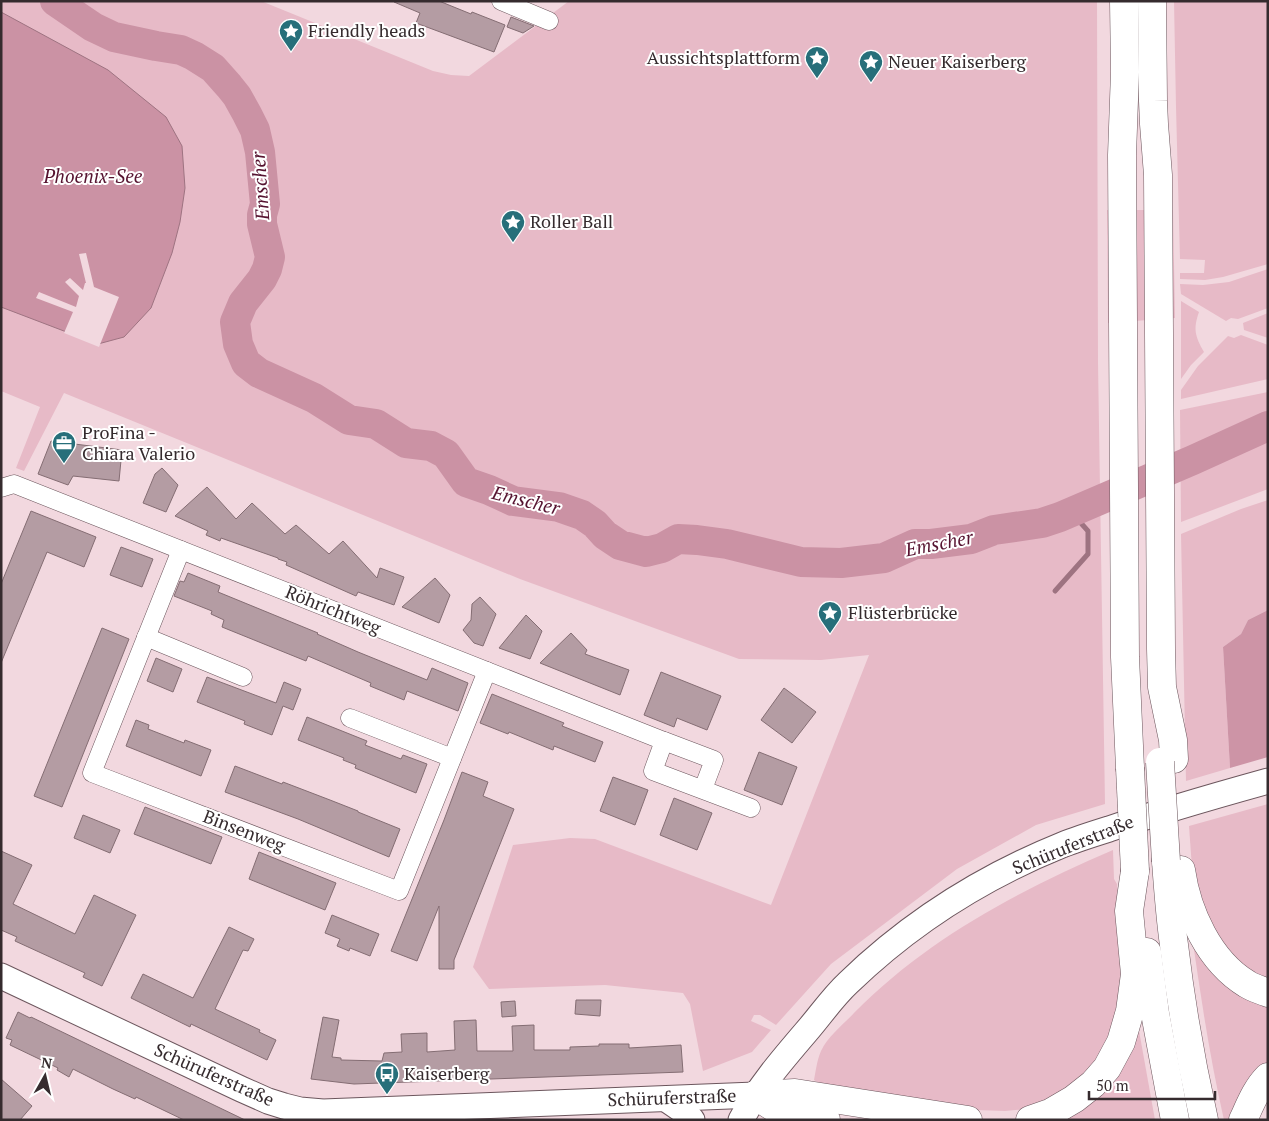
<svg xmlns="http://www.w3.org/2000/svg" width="1269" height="1121" font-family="'PT Serif',serif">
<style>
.green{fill:#e7bac7}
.forest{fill:#cd94a6}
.water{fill:#cb92a4;stroke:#9e7381}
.pier{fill:#f2d8df}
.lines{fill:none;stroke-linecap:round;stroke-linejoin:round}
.stream{stroke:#9e7381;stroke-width:5}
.river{stroke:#cb92a4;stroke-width:30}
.building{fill:#b49ca3;stroke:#846d73}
.street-casing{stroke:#6c565d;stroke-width:19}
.secondary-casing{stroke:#6c565d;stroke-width:27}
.highway-casing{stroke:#6c565d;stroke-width:29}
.street{stroke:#fff;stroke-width:18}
.secondary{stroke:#fff;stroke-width:25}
.highway{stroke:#fff;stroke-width:28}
.highway-bridge-casing{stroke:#6c565d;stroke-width:29;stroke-linecap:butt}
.highway-bridge{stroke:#fff;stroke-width:28}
.labels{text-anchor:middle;stroke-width:4;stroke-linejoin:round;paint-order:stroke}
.poi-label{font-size:18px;fill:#352b2e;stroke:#fff;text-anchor:start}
.street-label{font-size:18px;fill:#352b2e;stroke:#fff}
.water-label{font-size:19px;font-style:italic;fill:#561330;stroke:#fff}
</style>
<rect width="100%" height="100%" fill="#f2d8df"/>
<g class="green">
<path d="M1,1h260l172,70 18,4 18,1 100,-75h528l1,362 7,441 -69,21 -79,44 -126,95 -55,61 -16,-10h-6l-3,6 20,9 -19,22 -49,19 -13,-67 -7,-11 -78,-8 -116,4 -16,-22 40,-122 57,-7 25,1 176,66 98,-250 -48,5 -82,-1 -219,-80 -456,-186 -40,78 -8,-3 24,-61 -39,-16z"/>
<path d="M1174,1h94v263l-45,13 -18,3 -25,-1v-6h24l1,-13 -25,-1 -4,-152z"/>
<path d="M1107,210h66l2,108 -67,5z"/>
<path d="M1268,269v39l-30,11 -7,-1 -5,3 -45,-27 -1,-10 23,1 26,-3z"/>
<path d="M1181,301l18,11c-6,17 -4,24 5,40l-13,13 -10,14z"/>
<path d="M1268,313v25l-24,-8 -1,-7z"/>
<path d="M1241,335l27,10v34l-87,20v-9l17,-24 30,-30 6,2z"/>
<path d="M1268,392v97l-87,33 -1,-112z"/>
<path d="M1268,500v110l-20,10 -7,14 -18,13 7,121 -44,13 -5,-247 60,-25z"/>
<path d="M1268,804v179l-31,-18 -43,-69 -5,-70z"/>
<path d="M1113,850l1,29 3,5 7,87 -8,51 -24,47 -18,18 -47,22 -22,2 -29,-1 -155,-26 -7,-4c2,-10 3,-20 7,-29 7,-15 22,-26 33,-38 73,-74 164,-122 259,-163z"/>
<path d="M1192,936l76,68v60l-34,56h-10c-14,-61 -23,-122 -32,-184z"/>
<path d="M1138,1025l17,95h-95z"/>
</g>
<path class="forest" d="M1268,610v147l-38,11 -7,-121 18,-13 7,-14z"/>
<path class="water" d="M1,12l107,58 58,47 16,29 3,42 -5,34 -8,31 -21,55 -27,29 -26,7 -97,-37z"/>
<path class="pier" d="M86,253l8,34 25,10 -20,50 -35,-14 9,-21 -37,-14 3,-6 37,15 3,-11 -14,-14 5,-4 13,12 2,-7h1l-7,-29z"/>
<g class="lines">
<path class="stream" d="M1055,591l33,-37v-23l-17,-19"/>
<path class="river" d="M55,1l38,26 21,10 42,9 25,4 13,6 19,12 16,18 8,10 10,18 8,16 5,22 5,52 -3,11v9l8,33 -3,12 -5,10 -19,24 -8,19 3,22 8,19 13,10 55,25 35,22 27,4 30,19 25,3 15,8 20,28 23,8 24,11 46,6 23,8 13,9 10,11 15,10 26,7 16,-4 16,-9 19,1 30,4 74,18 40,1 43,-5 31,-14h16l40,-5 23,-9 48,-7 18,-6 133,-57 75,-34"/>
</g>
<g class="building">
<path d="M394,1h45l32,13 1,-2 33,13 -11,27 -78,-29 4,-10 -26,-11z"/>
<path d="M511,17l23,9 -11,7 -16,-6z"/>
<path d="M51,441l71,9 -3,31 -46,-5 -5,9 -30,-11z"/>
<path d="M162,468l16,17 -12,27 -23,-9 12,-29z"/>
<path d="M207,487l29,32 16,-16 33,31 11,-9 33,29 14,-13 34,37 3,-10 24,9 -10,28 -36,-13 -2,4 -70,-31 1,-3 -9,-3v-1l-57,-20 -1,3 -14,-6 2,-4 -33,-15z"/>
<path d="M31,511l65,26 -12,30 -37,-15 -46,111v-79z"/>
<path d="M121,547l32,12 -11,28 -32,-12z"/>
<path d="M188,573l32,13 -2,6 100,41 -1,1 41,18 69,28 5,-12 36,15 -10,28 -51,-20 -3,9 -34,-14 1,-3 -63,-27 -2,5 -84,-34 2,-7 -13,-6 1,-3 -38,-15 6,-15 4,1z"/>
<path d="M435,578l15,17 -11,28 -37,-16z"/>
<path d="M480,597l16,17 -13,32 -9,-3 -11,-13 8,-10 1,-16z"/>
<path d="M526,615l16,16 -12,28 -31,-11z"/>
<path d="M102,628l27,11 -67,168 -28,-11z"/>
<path d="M571,633l16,17 -2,4 44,16 -9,25 -80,-32z"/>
<path d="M156,658l26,11 -9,23 -26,-11z"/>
<path d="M661,672l60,24 -14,34 -30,-12 -3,9 -30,-12z"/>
<path d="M207,677l69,26 8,-21 17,7 -8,21 -10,-4 -11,29 -28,-11 1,-3 -48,-19z"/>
<path d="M784,688l32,24 -24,31 -31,-23z"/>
<path d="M492,694l72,29 -2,3 41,16 -8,20 -41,-16 -1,4 -44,-18 -1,2 -28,-11z"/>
<path d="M307,717l60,24 -2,4 36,14 2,-4 24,9 -11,29 -61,-25 1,-3 -13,-5 1,-2 -46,-18z"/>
<path d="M136,720l13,5 -1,4 36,14 1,-3 26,10 -10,26 -75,-30z"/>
<path d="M759,752l38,15 -15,38 -38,-15z"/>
<path d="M235,766l47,18 1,-2 47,18 28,11v1l42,17 -11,28 -91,-38 -73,-27z"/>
<path d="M462,772l26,10 -5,14 31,13 -60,151v9h-15v-63l-22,55 -26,-10 53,-131z"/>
<path d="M613,777l35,13 -13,35 -35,-14z"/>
<path d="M674,798l38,15 -15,37 -37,-15z"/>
<path d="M145,807l77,30 -11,27 -77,-30z"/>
<path d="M83,815l37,15 -10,23 -36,-15z"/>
<path d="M1,851l31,14 -19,39 62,30 19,-39 42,20 -34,71 -19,-9 2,-4 -70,-32 2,-4 -16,-7z"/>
<path d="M259,852l77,31 -11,27 -76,-31z"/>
<path d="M332,915l47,19 -9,22 -20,-8 -1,3 -12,-5 3,-7 -15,-6z"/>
<path d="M229,927l25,12 -6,12 -5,-1 -28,59 45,21 -1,2 17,8 -9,20 -76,-36 -1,3 -59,-29 12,-24 50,24z"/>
<path d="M576,1000h25l-1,16 -25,-2z"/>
<path d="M515,1001l1,15 -14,1 -1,-15z"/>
<path d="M18,1012l12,6 1,-1 214,103h-61l-48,-23 -1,2 -22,-10 -40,-20 -4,8 -12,-7 1,-2 -48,-23 2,-5 -6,-2z"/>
<path d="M323,1017l16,3 -7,37 9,1v2l41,1 2,-8 18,-1 -1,-18 26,-1v19l28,-2 -1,-29 22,-1 1,31h36l-1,-25 22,-1v25h36v-3l29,-1v-2h30v4l52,-3 2,27 -329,12 -43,-5z"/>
<path d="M1,1079l31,27 -12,14h-19z"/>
</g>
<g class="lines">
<g class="street-casing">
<g id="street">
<path d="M501,1l48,20"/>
<path d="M1,488l13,-4 650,257"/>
<path d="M181,550l-89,223 307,118 88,-220"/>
<path d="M146,637l97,40"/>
<path d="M350,718l102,40"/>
<path d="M703,789l11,-29 -50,-19 -11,30 98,37"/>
</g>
</g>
<g class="secondary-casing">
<g id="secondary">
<path d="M1,976l240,113 27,12 16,5 16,4 23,2 432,-17"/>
<path d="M666,1099l19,13 7,8"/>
<path d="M741,1120c17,-32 41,-60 65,-88 14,-16 26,-34 42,-49 61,-59 135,-106 214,-138 15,-6 31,-11 47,-16 52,-18 105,-33 159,-48"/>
</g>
</g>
<g class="highway-casing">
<g id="highway">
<path d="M1124,1l1,71 -3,83 3,502 5,111"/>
<path d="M1152,1l1,100 1,23 4,51 3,474 1,38 11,53 1,19"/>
<path d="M1166,861c2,28 4,56 8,84 7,59 17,117 30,175"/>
<path d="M1181,870c6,42 28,91 66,114 6,4 14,6 21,9"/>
<path d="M1147,952l8,61 20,107"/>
<path d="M755,1095l40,-2 173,27"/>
<path d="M756,1096l22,14 48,10"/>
<path d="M1030,1120l20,-7 24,-14 19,-15 14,-16 14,-26 9,-31 5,-37 -6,-63 6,-40"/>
<path d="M1243,1120c7,-15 13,-31 25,-43"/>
</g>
</g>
<use href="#street" class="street"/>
<use href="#secondary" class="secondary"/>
<use href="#highway" class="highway"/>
<g class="highway-bridge-casing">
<g id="highway-bridge">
<path d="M1160,762l6,99"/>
<path d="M1130,768l5,103"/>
</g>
</g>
<use href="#highway-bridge" class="highway-bridge"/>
</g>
<defs>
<g id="sight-pin" transform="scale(1.25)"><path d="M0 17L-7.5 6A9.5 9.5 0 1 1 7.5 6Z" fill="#276f7a" stroke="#fff"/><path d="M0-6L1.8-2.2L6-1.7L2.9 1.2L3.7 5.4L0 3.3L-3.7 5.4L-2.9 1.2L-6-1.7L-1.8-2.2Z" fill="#fff"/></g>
<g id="office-pin" transform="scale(1.25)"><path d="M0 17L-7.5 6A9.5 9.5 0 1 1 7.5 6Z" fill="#276f7a" stroke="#fff"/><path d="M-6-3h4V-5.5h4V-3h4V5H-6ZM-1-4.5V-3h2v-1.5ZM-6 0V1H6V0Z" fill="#fff"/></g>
<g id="bus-pin" transform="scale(1.25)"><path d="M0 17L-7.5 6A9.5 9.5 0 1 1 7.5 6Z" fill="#276f7a" stroke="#fff"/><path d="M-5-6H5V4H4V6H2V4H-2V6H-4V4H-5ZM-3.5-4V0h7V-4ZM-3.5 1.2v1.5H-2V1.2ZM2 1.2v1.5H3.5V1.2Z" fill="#fff"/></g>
</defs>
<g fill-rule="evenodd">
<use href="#sight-pin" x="291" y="31"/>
<use href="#sight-pin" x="817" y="58"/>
<use href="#sight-pin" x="871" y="62"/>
<use href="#sight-pin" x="513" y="222"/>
<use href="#office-pin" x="64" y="443"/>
<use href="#sight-pin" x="830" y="613"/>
<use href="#bus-pin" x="387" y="1074"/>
</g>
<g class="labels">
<g class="poi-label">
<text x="308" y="37">Friendly heads</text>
<text x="800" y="64" text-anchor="end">Aussichtsplattform</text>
<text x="888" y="68">Neuer Kaiserberg</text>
<text x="530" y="228">Roller Ball</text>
<text x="82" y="439">ProFina -<tspan x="82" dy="21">Chiara Valerio</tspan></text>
<text x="848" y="619">Flüsterbrücke</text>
<text x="404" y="1080">Kaiserberg</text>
</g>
<g class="street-label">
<text transform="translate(333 610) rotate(22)" y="6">Röhrichtweg</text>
<text transform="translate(244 831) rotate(21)" y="6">Binsenweg</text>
<text transform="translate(1073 845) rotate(-22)" y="6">Schüruferstraße</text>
<text transform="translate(214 1075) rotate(24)" y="6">Schüruferstraße</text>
<text transform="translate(672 1098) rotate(-2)" y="6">Schüruferstraße</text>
</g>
<g class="water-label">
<text x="93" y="183">Phoenix-See</text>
<text transform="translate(260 186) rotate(-94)" y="7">Emscher</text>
<text transform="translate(526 500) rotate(14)" y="7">Emscher</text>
<text transform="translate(939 543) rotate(-11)" y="7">Emscher</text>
</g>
</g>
<rect width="1269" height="1121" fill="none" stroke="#352b2e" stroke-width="5"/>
<g transform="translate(45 1076) rotate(8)" stroke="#ffffff" stroke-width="4" paint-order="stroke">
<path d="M0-4L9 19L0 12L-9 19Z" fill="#352b2e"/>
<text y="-8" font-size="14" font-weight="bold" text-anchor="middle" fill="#352b2e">N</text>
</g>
<path d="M1089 1091v8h126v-8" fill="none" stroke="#352b2e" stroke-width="2.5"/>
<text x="1096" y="1091" font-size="15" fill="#352b2e" stroke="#ffffff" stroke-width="4" paint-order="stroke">50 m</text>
</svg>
